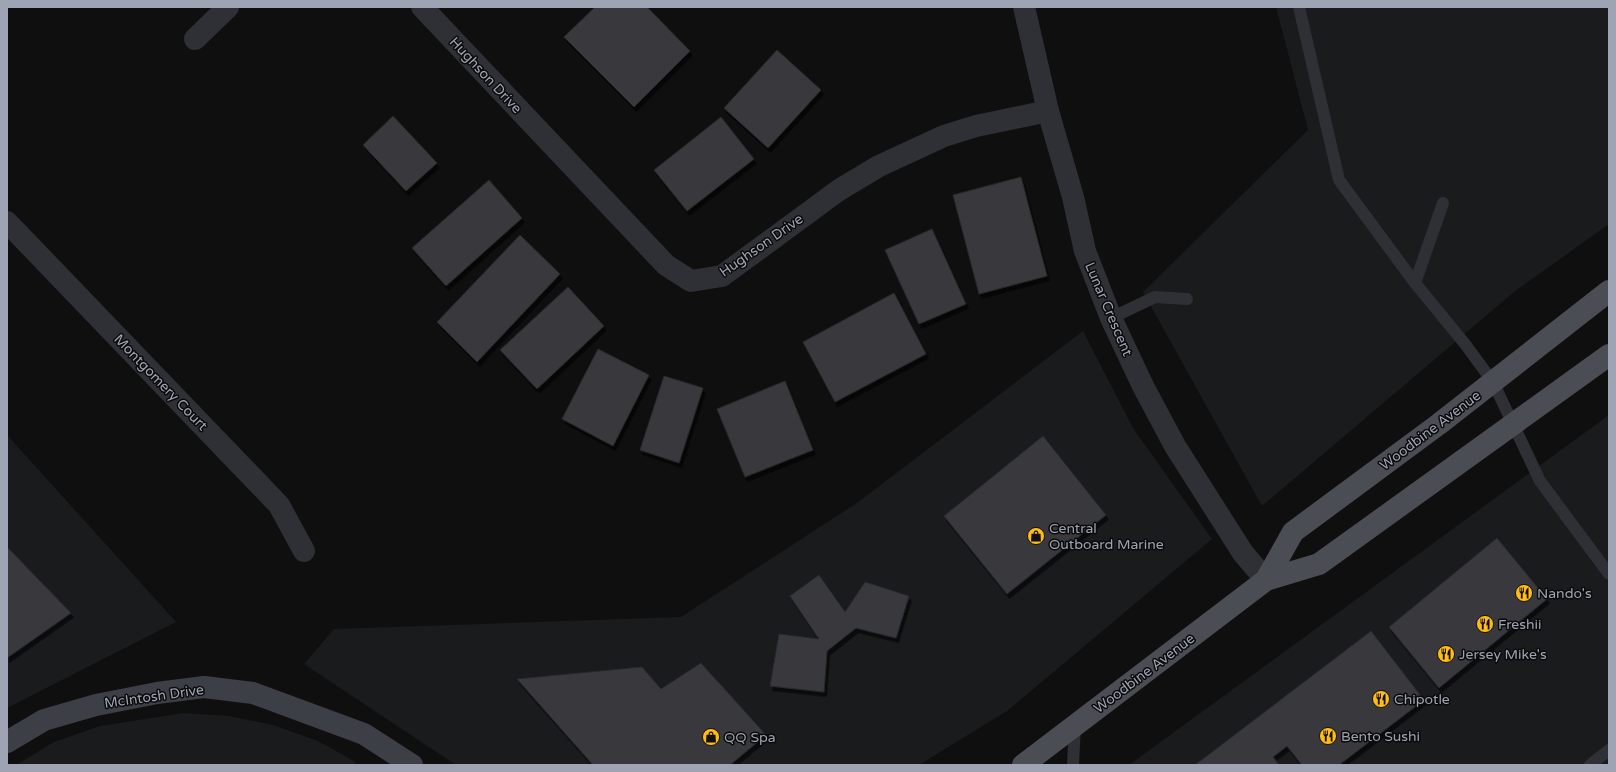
<svg xmlns="http://www.w3.org/2000/svg" width="1616" height="772" font-family="'Varela Round',sans-serif">
<style>
.built{fill:#1a1b1d}
.building{fill:#38393e;stroke:#29292d;filter:url(#shadow)}
.lines{fill:none;stroke-linecap:round;stroke-linejoin:round}
.lane{stroke:#2f3036;stroke-width:12}
.street{stroke:#2f3036;stroke-width:22}
.secondary{stroke:#3d3f46;stroke-width:22}
.primary{stroke:#4b4d55;stroke-width:22}
.labels{text-anchor:middle;stroke-width:3;stroke-linejoin:round;paint-order:stroke}
.street-label{font-size:14px;fill:#9ea4b3;stroke:#0a0a0b}
.poi-label{font-size:14px;fill:#9ea4b3;stroke:#0a0a0b;text-anchor:start}
</style>
<defs>
<filter id="shadow"><feDropShadow dx="2.5" dy="4.5" stdDeviation="0" flood-color="#0009"/></filter>
</defs>
<rect width="100%" height="100%" fill="#0f0f10"/>
<g class="built">
<path d="M1276,7h333v217l-95,68 -252,214 -119,-214 165,-162z"/>
<path d="M1083,331l50,97 79,111 -205,172 -88,54h-463l-152,-101 30,-35 347,-12 176,-114z"/>
<path d="M1609,415v350h-480z"/>
<path d="M7,435l169,187 -169,86z"/>
<path d="M184,713l45,3 44,9 45,16 29,16 8,5 1,3h-340l38,-23 46,-16z"/>
</g>
<g class="building">
<path d="M595,7h52l43,44 -56,56 -70,-70z"/>
<path d="M777,50l44,40 -53,58 -44,-40z"/>
<path d="M393,116l44,47 -31,28 -43,-46z"/>
<path d="M721,117l33,42 -67,52 -33,-41z"/>
<path d="M1021,177l26,99 -68,18 -26,-99z"/>
<path d="M489,180l33,38 -76,68 -34,-38z"/>
<path d="M932,229l34,75 -47,20 -34,-74z"/>
<path d="M520,235l40,39 -83,88 -40,-40z"/>
<path d="M568,287l36,39 -67,63 -37,-39z"/>
<path d="M894,293l32,61 -91,48 -32,-60z"/>
<path d="M598,349l51,26 -36,71 -51,-27z"/>
<path d="M664,376l39,12 -24,75 -39,-13z"/>
<path d="M785,381l28,69 -68,27 -28,-68z"/>
<path d="M1043,436l63,79 -99,79 -63,-78z"/>
<path d="M1497,538l50,61 -108,89 -50,-61z"/>
<path d="M7,547l64,66 -64,45z"/>
<path d="M819,575l26,37 20,-30 44,14 -13,42 -40,-10 -29,23 -3,41 -54,-6 9,-52 40,5 -29,-43z"/>
<path d="M1371,631l53,69 -85,65h-37l-15,-19 -14,11 6,8h-84z"/>
<path d="M701,663l65,72 -36,30h-137l-76,-86 125,-12 19,22z"/>
</g>
<g class="lines">
<g class="lane">
<path d="M1299,7l40,173 76,103 50,61 28,38 47,99 69,93"/>
<path d="M1415,283l28,-80"/>
<path d="M1111,318l44,-21 32,2"/>
<path d="M1073,765l2,-40"/>
<path d="M1590,765l19,-15"/>
</g>
<g class="street">
<path d="M422,7l244,258 25,16 31,-5 117,-86 40,-24 65,-30 32,-10 72,-15"/>
<path d="M1024,7l24,104 25,86 12,54 26,67 32,68 32,60 68,107 23,27"/>
<path d="M195,39l33,-32"/>
<path d="M7,222l272,283 25,46"/>
</g>
<path class="secondary" d="M7,742l37,-22 52,-15 61,-12 47,-6 49,6 111,41 48,31"/>
<g class="primary">
<path d="M1266,580l27,-48 146,-108 170,-133"/>
<path d="M1023,765l243,-185 53,-16 290,-209"/>
</g>
</g>
<defs>
<g id="shop-disc" transform="scale(0.9)"><circle r="9.5" fill="#ffbc18" stroke="#0a0a0b"/><path d="M-5-2.5h2.3a2.7 3.5 0 0 1 5.4 0H5L5.5 6h-11ZM-1.5-2.5h3a1.5 2.3 0 0 0-3 0Z" fill="#111"/></g>
<g id="restaurant-disc" transform="scale(0.9)"><circle r="9.5" fill="#ffbc18" stroke="#0a0a0b"/><path d="M-5-6h1v4h1v-4h1v4h1v-4h1v5L-1.5 .5V6h-2V.5L-5-1ZM5-6V6H3V1.5H1.5Q1.5-4 5-6Z" fill="#111"/></g>
</defs>
<g fill-rule="evenodd">
<use href="#shop-disc" x="1036" y="536"/>
<use href="#restaurant-disc" x="1524" y="593"/>
<use href="#restaurant-disc" x="1485" y="624"/>
<use href="#restaurant-disc" x="1446" y="654"/>
<use href="#restaurant-disc" x="1381" y="699"/>
<use href="#restaurant-disc" x="1328" y="736"/>
<use href="#shop-disc" x="711" y="737"/>
</g>
<g class="labels">
<g class="street-label">
<text transform="translate(486 75) rotate(47)" y="5">Hughson Drive</text>
<text transform="translate(761 245) rotate(-35)" y="5">Hughson Drive</text>
<text transform="translate(1109 309) rotate(67)" y="5">Lunar Crescent</text>
<text transform="translate(161 382) rotate(46)" y="5">Montgomery Court</text>
<text transform="translate(1430 430) rotate(-37)" y="5">Woodbine Avenue</text>
<text transform="translate(1144 673) rotate(-37)" y="5">Woodbine Avenue</text>
<text transform="translate(154 696) rotate(-8)" y="5">McIntosh Drive</text>
</g>
<g class="poi-label">
<text x="1049" y="533">Central<tspan x="1049" dy="16">Outboard Marine</tspan></text>
<text x="1537" y="598">Nando's</text>
<text x="1498" y="629">Freshii</text>
<text x="1459" y="659">Jersey Mike's</text>
<text x="1394" y="704">Chipotle</text>
<text x="1341" y="741">Bento Sushi</text>
<text x="724" y="742">QQ Spa</text>
</g>
</g>
<rect width="1616" height="772" fill="none" stroke="#9ea4b3" stroke-width="16"/>
</svg>
